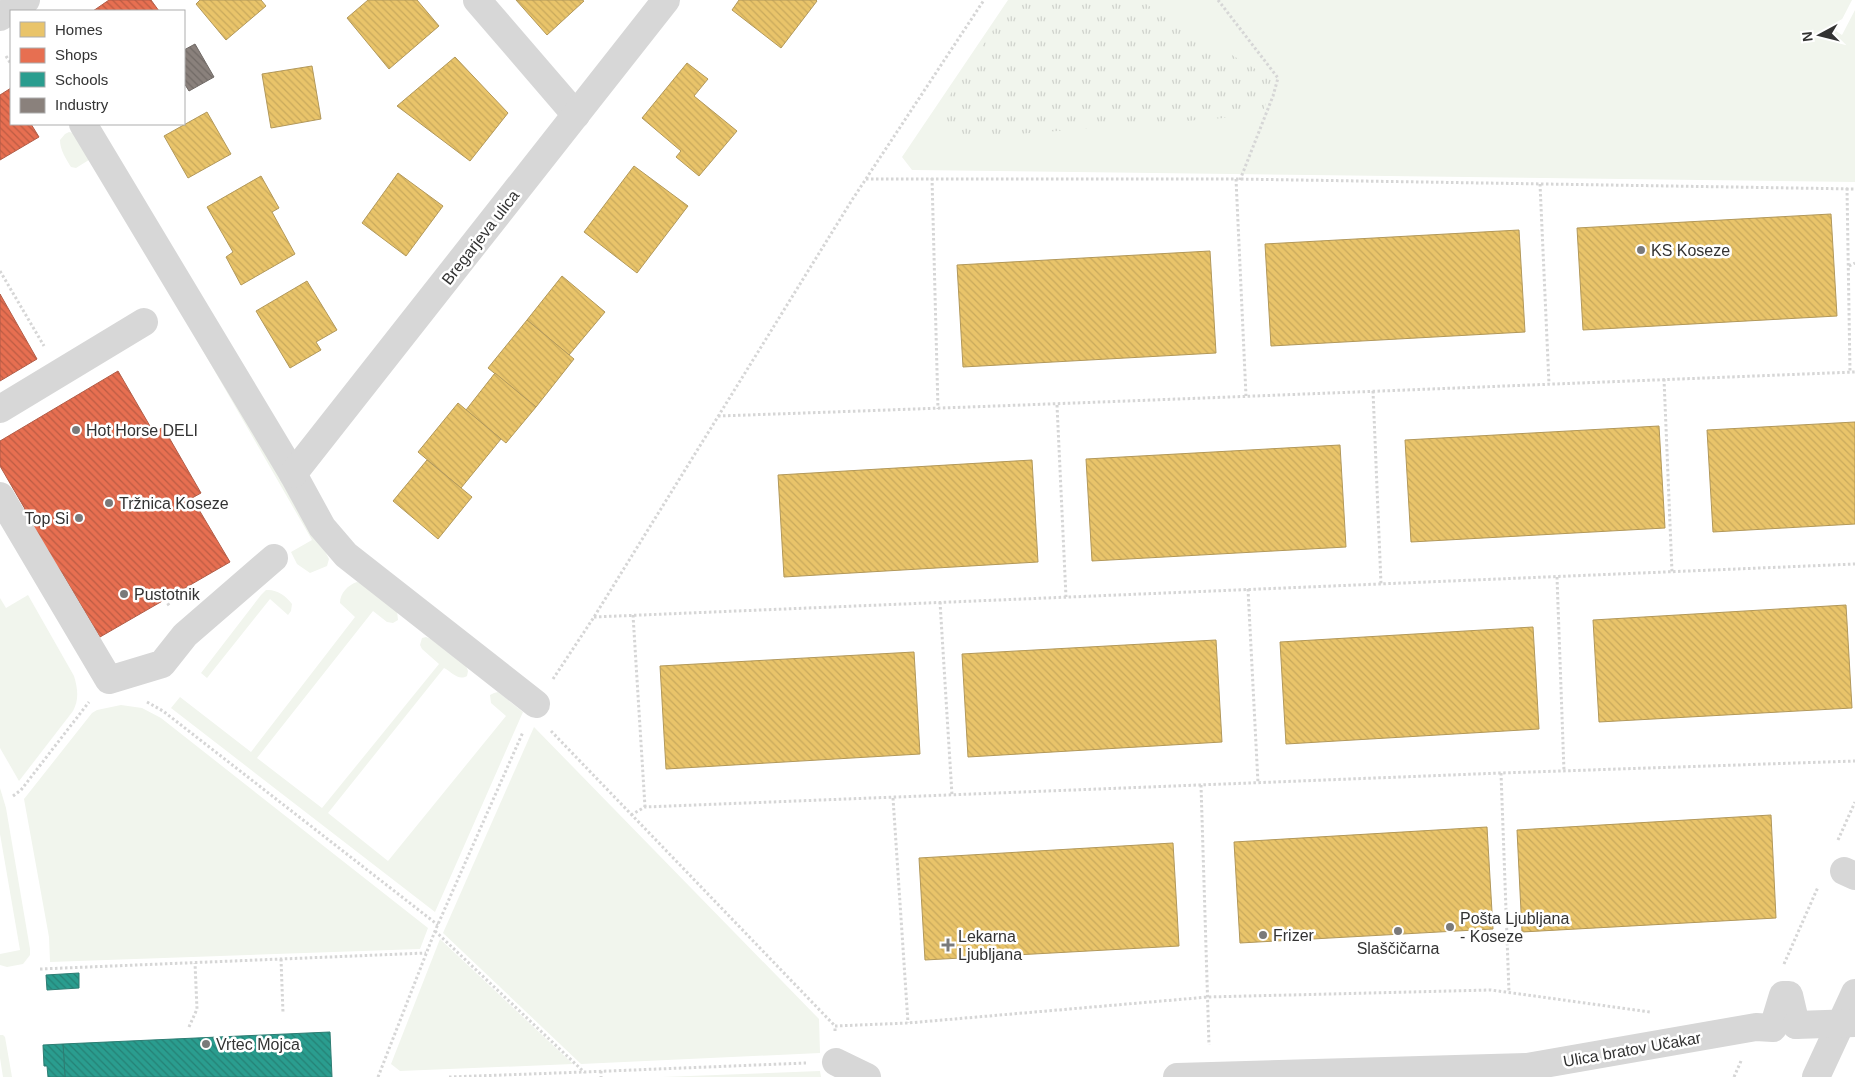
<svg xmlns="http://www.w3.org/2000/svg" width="1855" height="1077" font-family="Arial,sans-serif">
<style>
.green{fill:#f1f5ed}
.park{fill:url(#park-tufts)}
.homes{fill:url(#homes-back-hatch);stroke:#b2985a}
.shops{fill:url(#shops-back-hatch);stroke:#b15d48}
.schools{fill:url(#schools-back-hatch);stroke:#2d7d73}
.industry{fill:url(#industry-back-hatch);stroke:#706a66}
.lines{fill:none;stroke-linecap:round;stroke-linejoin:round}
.path{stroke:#d6d6d6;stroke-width:3;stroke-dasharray:2.5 2.5;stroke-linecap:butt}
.minor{stroke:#d7d7d7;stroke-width:28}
.minor-bridge{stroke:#d7d7d7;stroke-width:28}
.poi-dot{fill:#7a7a7a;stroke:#fff;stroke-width:2}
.labels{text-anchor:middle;stroke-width:5;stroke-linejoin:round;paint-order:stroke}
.street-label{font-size:16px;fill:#333;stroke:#fff}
.poi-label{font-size:16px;fill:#333;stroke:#fff;text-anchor:start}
</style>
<defs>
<pattern id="park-tufts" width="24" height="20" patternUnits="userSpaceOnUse" patternTransform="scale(1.25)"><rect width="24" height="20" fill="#f1f5ed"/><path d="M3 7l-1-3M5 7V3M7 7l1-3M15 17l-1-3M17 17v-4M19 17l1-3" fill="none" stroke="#cfd2cc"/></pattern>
<pattern id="homes-back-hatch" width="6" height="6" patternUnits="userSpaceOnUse" patternTransform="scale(1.25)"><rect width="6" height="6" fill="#e9c46a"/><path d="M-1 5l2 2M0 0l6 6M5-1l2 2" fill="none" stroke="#c8a95c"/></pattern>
<pattern id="shops-back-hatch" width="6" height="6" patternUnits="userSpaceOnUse" patternTransform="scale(1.25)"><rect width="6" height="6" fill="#e76f51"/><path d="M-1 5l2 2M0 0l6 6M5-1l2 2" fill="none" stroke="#bc5c44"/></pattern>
<pattern id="schools-back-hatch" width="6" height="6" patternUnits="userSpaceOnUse" patternTransform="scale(1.25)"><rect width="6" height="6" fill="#2a9d8f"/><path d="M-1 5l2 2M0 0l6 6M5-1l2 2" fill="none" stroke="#258175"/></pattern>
<pattern id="industry-back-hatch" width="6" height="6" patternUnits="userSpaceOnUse" patternTransform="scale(1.25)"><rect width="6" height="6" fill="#8a817c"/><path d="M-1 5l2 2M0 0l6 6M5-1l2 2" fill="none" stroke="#716a66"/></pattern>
</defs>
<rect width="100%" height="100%" fill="#fff"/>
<g class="green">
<path d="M1008,0h844l-16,31 6,4 13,-25v172l-943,-12 -10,-13z"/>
<path d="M69,132l9,2 7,7 242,414 2,4 -2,7 -17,7 -13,-9 -6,-12 21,-12 -220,-382 -16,10 -5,-1c-5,-8 -11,-17 -11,-27l5,-6z"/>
<path d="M357,582l4,1 36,28 1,9 -5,3 -6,-1 -14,-11 -116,147 65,50 117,-144 -17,-15 -2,-4 2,-7 4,-1 5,2 35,27 2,5 -1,5c-9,5 -15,-4 -23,-8l-116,145 60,48 118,-145 -15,-13 -1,-8 4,-2 4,-1 25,20 -88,200 -264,-204 9,-11 71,55 104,-135 -15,-14c0,-10 8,-18 17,-21z"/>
<path d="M266,590c11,-1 20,6 26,14l-1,7 -3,4 -18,-16 -63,79 -6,-5 60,-78z"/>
<path d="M28,595l46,81c4,13 5,24 -1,35l-54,70 -19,-33v-150l6,10z"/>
<path d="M121,705l21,3 19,10 267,210 -8,21 -370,13 -1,-25 -25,-138 68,-86 5,-3z"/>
<path d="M534,727l285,292 1,34 -239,11 -138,-131z"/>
<path d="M0,788l6,20 24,141v6l-7,9 -16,3 -7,-2v-11l20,-4 -20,-116z"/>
<path d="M440,939l133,125 -173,7 -9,-7z"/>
<path d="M0,1035h3l2,2 7,40h-9l-3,-19z"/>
<path d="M820,1071l1,6h-159z"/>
</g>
<path class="park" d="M1013,0h126l135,80 -12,35 -294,23 -32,-22z"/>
<g class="homes">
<path d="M200,0h61l5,6 -40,34 -30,-36z"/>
<path d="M368,0h49l22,26 -50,43 -42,-51z"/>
<path d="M516,0h66l2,1 -37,34z"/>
<path d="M739,0h77l1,1 -36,47 -49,-38z"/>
<path d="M455,57l53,56 -38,48 -73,-55z"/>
<path d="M687,63l21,16 -14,17 43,35 -38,45 -23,-19 5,-6 -39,-33z"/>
<path d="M312,66l9,53 -50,9 -9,-54z"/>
<path d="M207,112l24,42 -43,24 -24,-42z"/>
<path d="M634,166l54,40 -51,67 -53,-41z"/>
<path d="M398,173l45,33 -37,50 -44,-33z"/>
<path d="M261,176l18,32 -7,4 23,42 -54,31 -15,-28 7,-5 -26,-45z"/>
<path d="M1831,214l6,102 -254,14 -6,-102z"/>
<path d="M1519,230l6,102 -254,14 -6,-102z"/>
<path d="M1210,251l6,102 -253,14 -6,-102z"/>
<path d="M562,276l43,36 -36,43 -42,-35z"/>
<path d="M307,281l30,49 -21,12 5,8 -31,18 -34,-57z"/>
<path d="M527,320l47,39 -38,48 -48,-39z"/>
<path d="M495,373l41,34 -30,36 -40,-33z"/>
<path d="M458,403l43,36 -40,49 -43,-36z"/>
<path d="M1855,422v102l-142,8 -6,-102z"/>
<path d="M1659,426l6,102 -254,14 -6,-102z"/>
<path d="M1340,445l6,102 -254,14 -6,-102z"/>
<path d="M427,460l45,37 -34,42 -45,-38z"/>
<path d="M1032,460l6,102 -254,15 -6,-102z"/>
<path d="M1846,605l6,103 -253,14 -6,-102z"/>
<path d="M1533,627l6,102 -253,15 -6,-102z"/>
<path d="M1216,640l6,102 -254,15 -6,-103z"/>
<path d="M914,652l6,102 -254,15 -6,-103z"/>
<path d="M1771,815l5,103 -254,14 -5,-102z"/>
<path d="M1487,827l6,102 -253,14 -6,-101z"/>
<path d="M1173,843l6,103 -254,14 -6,-102z"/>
</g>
<g class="shops">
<path d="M109,0h42l8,11h-66z"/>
<path d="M11,88v36h20l8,13 -39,23v-65z"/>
<path d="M0,294l37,65 -37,22z"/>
<path d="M118,371l36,62 9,-6 38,66 -9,5 38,64 -130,75 -38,-64 -8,4 -38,-63 9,-5 -25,-43v-25z"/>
</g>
<g class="schools">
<path d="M79,973v15l-32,2 -1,-15z"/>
<path d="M330,1032l2,45h-267l-2,-33z"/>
<path d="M63,1044l2,33h-17l-1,-11h-3l-1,-21z"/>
</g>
<path class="industry" d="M195,44l19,33 -25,14 -5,-8v-33z"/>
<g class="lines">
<g class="path">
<path d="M1218,0l60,78 -5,18 -33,84"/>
<path d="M6,56l5,8"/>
<path d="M932,178l6,231"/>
<path d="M866,179h370l619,10"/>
<path d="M1236,179l10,217"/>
<path d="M1540,184l9,200"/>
<path d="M1847,188l3,184"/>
<path d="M1849,266l6,-3"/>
<path d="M0,271l44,75"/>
<path d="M1664,379l8,193"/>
<path d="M1373,391l8,193"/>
<path d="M1057,405l9,192"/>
<path d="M718,416c379,-13 758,-29 1137,-44"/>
<path d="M1557,577l7,194"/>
<path d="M1248,589l10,194"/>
<path d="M165,599l5,8"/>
<path d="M940,602l12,193"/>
<path d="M633,615l12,192"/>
<path d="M594,617l1261,-53"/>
<path d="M553,679l41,-62 258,-417 132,-200"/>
<path d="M147,702l16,9 275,214"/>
<path d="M551,731l284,295"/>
<path d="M1501,773l8,219"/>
<path d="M1201,785l8,260"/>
<path d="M13,796l8,-6 68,-88"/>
<path d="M893,798l15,225"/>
<path d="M631,815l14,-8 856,-34 354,-12"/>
<path d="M1838,840l17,-38"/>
<path d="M435,931l149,141 222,-9"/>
<path d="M281,959l2,54"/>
<path d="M1784,964l34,-77"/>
<path d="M40,969l386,-16"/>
<path d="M189,1027l8,-18 -2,-46"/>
<path d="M835,1031v-5l73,-3 300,-26 283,-7 159,22"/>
<path d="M601,1071v6"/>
<path d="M378,1077l57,-146 88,-199"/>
<path d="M449,1077l135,-5"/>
<path d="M1734,1077l7,-16"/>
</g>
<g class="minor">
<path d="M477,0l99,115"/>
<path d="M0,17l26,-17"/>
<path d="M83,124l210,350 29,53 24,28 190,149"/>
<path d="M0,409l144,-87"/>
<path d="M293,474l373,-474"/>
<path d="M0,496l109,184 53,-16 23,-29 89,-77"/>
<path d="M1844,871l11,5"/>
<path d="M836,1062l31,15"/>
<path d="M1177,1077l350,-10 229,-40 17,1 10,-33h6l7,30"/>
<path d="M1816,1077l39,-84"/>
</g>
<path class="minor-bridge" d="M1796,1025l59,-2"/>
</g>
<g class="poi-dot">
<circle cx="1641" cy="250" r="5"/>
<circle cx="76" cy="430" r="5"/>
<circle cx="109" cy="503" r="5"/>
<circle cx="79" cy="518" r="5"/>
<circle cx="124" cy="594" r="5"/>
<circle cx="1450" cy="927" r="5"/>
<circle cx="1398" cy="931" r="5"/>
<circle cx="1263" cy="935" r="5"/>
<path d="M945.5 937.5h5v5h5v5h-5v5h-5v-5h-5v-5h5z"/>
<circle cx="206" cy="1044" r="5"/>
</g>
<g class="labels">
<g class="street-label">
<text transform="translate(480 237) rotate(-52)" y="6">Bregarjeva ulica</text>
<text transform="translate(1632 1049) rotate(-10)" y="6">Ulica bratov Učakar</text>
</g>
<g class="poi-label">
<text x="1651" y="256">KS Koseze</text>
<text x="86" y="436">Hot Horse DELI</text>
<text x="119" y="509">Tržnica Koseze</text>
<text x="69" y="524" text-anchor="end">Top Si</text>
<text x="134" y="600">Pustotnik</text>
<text x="1460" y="924">Pošta Ljubljana<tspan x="1460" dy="18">- Koseze</tspan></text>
<text x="1273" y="941">Frizer</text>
<text x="958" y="942">Lekarna<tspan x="958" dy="18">Ljubljana</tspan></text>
<text x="1398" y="954" text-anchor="middle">Slaščičarna</text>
<text x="216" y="1050">Vrtec Mojca</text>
</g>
</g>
<rect x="10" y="10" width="175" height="115" fill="#ffffff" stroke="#adadad"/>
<rect x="20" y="22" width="25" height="15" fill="#e9c46a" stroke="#adadad"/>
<text x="55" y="35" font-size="15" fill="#333333">Homes</text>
<rect x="20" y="48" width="25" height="15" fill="#e76f51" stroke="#adadad"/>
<text x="55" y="60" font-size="15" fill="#333333">Shops</text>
<rect x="20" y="72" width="25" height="15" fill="#2a9d8f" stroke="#adadad"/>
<text x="55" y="85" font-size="15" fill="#333333">Schools</text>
<rect x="20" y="98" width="25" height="15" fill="#8a817c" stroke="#adadad"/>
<text x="55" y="110" font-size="15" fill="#333333">Industry</text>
<g transform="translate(1820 35) rotate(263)" stroke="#ffffff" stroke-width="4" paint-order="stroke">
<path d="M0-4L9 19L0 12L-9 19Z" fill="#333333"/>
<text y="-8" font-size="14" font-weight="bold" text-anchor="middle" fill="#333333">N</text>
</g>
</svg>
